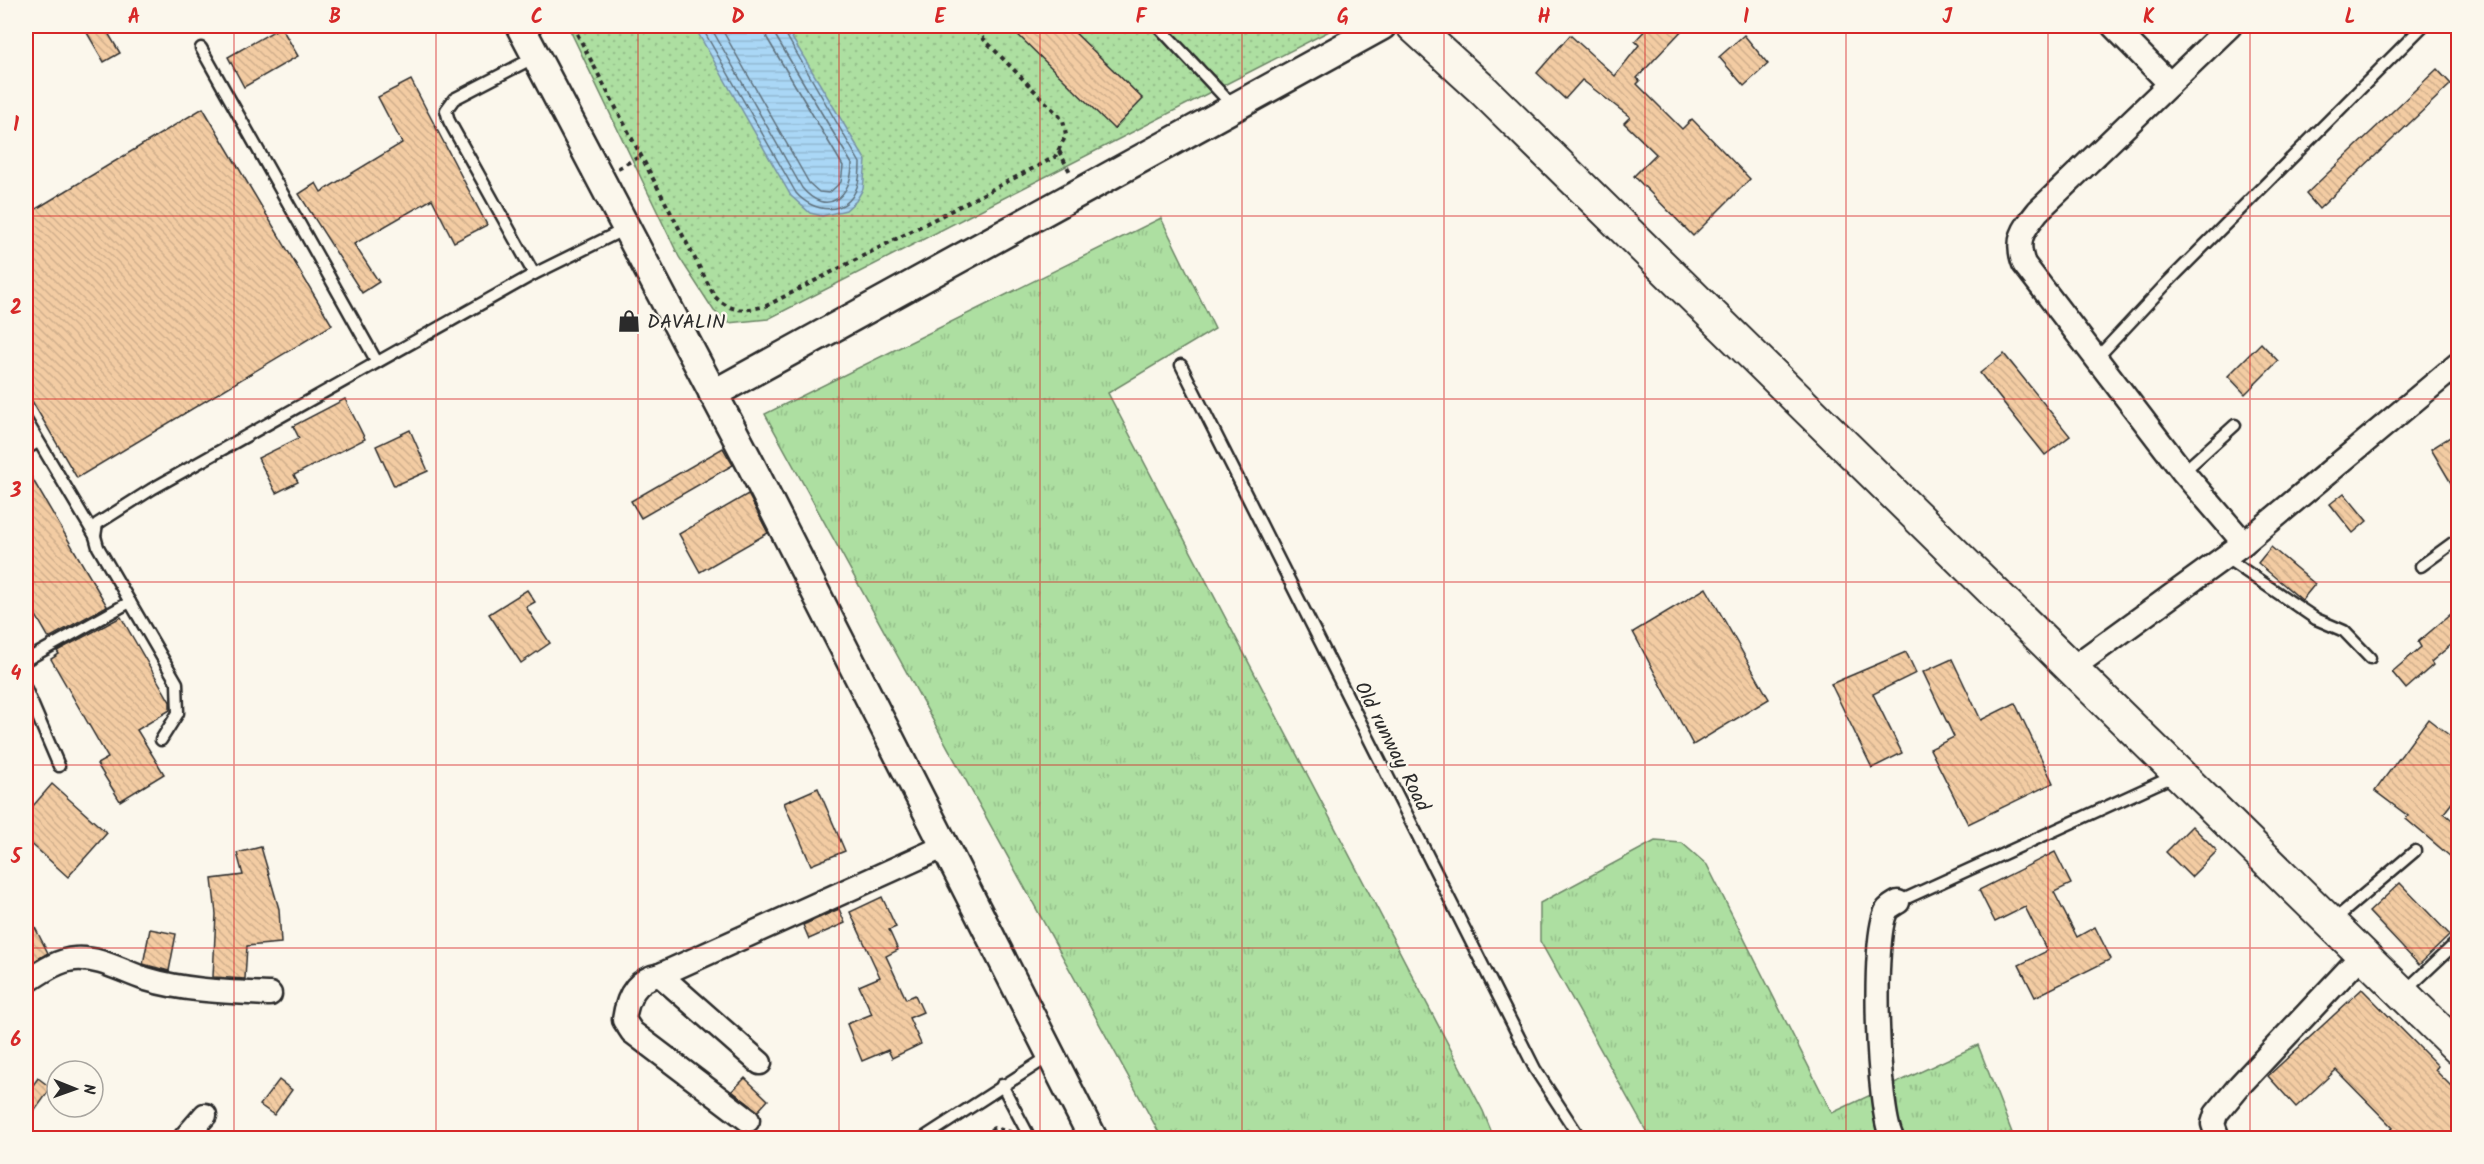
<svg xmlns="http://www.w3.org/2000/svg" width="2484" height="1164" font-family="Kalam,sans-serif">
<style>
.grass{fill:url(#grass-tufts);stroke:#6c8566;stroke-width:1.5}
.park{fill:url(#park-dots);stroke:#6c8566;stroke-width:1.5}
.water{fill:url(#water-rules);stroke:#7792a5;stroke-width:1.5}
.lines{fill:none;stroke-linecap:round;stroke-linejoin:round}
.shore{stroke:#5e707c;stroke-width:1.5}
.building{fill:url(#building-back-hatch);stroke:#2b2b2b;stroke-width:1.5}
.service-casing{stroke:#2b2b2b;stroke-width:15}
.minor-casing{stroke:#2b2b2b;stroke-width:27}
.tertiary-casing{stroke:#2b2b2b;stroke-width:32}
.secondary-casing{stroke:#2b2b2b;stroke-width:36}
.path{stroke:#2b2b2b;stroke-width:4;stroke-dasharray:4.5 4.5;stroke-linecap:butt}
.service{stroke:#fbf7ec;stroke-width:10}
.minor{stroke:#fbf7ec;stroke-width:22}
.tertiary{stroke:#fbf7ec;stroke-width:27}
.secondary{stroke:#fbf7ec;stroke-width:32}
.grid{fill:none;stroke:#d62828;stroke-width:1.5;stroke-opacity:0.55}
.labels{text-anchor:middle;stroke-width:5;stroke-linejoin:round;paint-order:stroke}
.poi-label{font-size:20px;fill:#2b2b2b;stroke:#fbf7ec;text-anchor:start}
.street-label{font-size:20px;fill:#2b2b2b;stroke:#fbf7ec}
.neatline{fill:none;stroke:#d62828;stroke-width:2}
.grid-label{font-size:20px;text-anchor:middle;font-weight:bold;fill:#d62828}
</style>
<defs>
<pattern id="grass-tufts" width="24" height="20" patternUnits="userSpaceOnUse" patternTransform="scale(1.5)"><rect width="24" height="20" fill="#addfa1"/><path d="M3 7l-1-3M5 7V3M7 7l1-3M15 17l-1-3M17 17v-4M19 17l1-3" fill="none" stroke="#95c08b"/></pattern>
<pattern id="park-dots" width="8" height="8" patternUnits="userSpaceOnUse" patternTransform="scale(1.5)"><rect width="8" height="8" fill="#addfa1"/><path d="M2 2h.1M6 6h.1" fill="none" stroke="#95c08b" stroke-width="1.8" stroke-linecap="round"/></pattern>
<pattern id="water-rules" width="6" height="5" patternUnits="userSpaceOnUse" patternTransform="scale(1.5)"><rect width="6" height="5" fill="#aad7f6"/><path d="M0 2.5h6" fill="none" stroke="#92b9d3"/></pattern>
<pattern id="building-back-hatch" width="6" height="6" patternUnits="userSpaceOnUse" patternTransform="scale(1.5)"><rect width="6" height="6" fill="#f3cca3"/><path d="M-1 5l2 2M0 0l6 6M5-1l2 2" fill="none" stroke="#d0af8c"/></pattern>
</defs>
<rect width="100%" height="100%" fill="#fbf7ec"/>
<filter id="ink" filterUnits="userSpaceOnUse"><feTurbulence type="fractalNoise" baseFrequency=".0167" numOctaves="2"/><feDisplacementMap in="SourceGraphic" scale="12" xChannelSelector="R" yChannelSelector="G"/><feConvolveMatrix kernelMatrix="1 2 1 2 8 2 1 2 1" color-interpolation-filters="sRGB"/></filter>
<g filter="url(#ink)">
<g class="grass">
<path d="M1161,218l54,111 -107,64 375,718 11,27h-332l-397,-724z"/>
<path d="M1655,841l27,2 25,22 125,248 146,-68 36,93h-364l-110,-197v-38z"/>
</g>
<path class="park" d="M568,26h771l-571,293 -40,4 -14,-12 -35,-54z"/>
<path class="water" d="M694,26h91l81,135 -3,28 -7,12 -10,9 -24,6 -12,-3 -19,-17z"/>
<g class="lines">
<g class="shore">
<path d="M701,26l95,167c17,20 51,24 61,-6 3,-8 3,-17 3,-24l-79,-137"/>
<path d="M710,26l92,162c25,30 50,8 50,-24l-77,-129 -2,-9"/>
<path d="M720,26l89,157 10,9 10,1 12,-11 2,-16 -76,-128 -3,-12"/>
</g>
</g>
<g class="building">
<path d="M83,26h21l16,27 -16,9z"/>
<path d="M1009,26h59l75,73 -29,30z"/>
<path d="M1649,26h37l-49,52 3,3 -3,3 45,45 10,-10 58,60 -57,57 -59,-60 22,-22 -32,-31 6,-6 -48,-37 -17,19 -28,-26 33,-38 45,41 24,-31 -4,-4z"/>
<path d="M281,27l17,29 -54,31 -16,-30z"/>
<path d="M1744,35l24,29 -24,22 -25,-29z"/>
<path d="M2437,69l14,15 -132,125 -13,-15z"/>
<path d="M411,80l76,145 -33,17 -22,-43 -78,45 25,38 -17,11 -63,-99 17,-11 5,9 81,-49 -24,-46z"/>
<path d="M203,108l129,217 -255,153 -51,-87v-176z"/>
<path d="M2261,343l17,18 -33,33 -17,-18z"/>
<path d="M2004,354l66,82 -25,19 -65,-82z"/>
<path d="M345,399l20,40 -71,36 4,7 -22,11 -18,-35 41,-20 -6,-12z"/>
<path d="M410,430l18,41 -34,15 -18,-40z"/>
<path d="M2458,432v63l-27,-46z"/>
<path d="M723,448l10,17 -92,53 -10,-17z"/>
<path d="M26,468l81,138 -58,32 -23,-40z"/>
<path d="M2344,493l23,28 -14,12 -23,-29z"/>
<path d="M748,494l20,39 -68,39 -21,-38z"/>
<path d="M2271,547l44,37 -13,16 -44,-37z"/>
<path d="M1706,588l63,111 -76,46 -60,-113z"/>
<path d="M527,590l8,12 -9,5 24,36 -29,20 -32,-49z"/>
<path d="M2458,608v31l-27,23 2,3 -27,24 -14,-17 29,-25 -3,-5z"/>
<path d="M121,617l49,85v8l-33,20 27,44 -44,27 -23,-37 11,-6 -57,-99 8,-5 -2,-3z"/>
<path d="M1906,652l10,21 -43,21 29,59 -30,15 -41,-84z"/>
<path d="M1952,659l29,61 34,-17 38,80 -85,41 -38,-75 24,-12 -31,-65z"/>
<path d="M2428,719l30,23v53l-14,18 14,12v38l-52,-44 2,-3 -33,-25z"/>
<path d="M52,784l55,49 -39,44 -42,-38v-25z"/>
<path d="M818,788l27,63 -34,14 -27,-62z"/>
<path d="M2192,826l25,25 -26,26 -25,-25z"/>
<path d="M261,847l18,62 2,34 -34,3 -2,33 -32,-2 3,-63 -4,-35 31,-4 -6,-22z"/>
<path d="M2055,852l16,32 -17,8 23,45 18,-10 16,32 -76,38 -16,-32 28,-14 -22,-44 -30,15 -16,-32z"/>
<path d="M2400,883l50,52 -31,30 -50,-53z"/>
<path d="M882,897l14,30 -7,3 9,20 -12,6 20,43 9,-4 8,17 -14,6 12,26 -29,14 -4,-8 -26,11 -15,-37 25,-10 -13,-28 21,-9 -30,-65z"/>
<path d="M839,909l6,14 -36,16 -6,-14z"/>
<path d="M26,910l22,43 -22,13z"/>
<path d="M150,929l26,5 -7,37 -26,-7z"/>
<path d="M2362,989l76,77 -3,4 23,23v45h-79l14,-10 -57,-58 -40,37 -28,-31z"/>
<path d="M38,1078l13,10 -25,35v-28z"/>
<path d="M745,1078l23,22 -10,11 -26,-20z"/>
<path d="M279,1080l13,10 -18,25 -14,-10z"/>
</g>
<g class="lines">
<g class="service-casing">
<g id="service">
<path d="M1158,26l76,81"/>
<path d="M201,48l176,314"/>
<path d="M534,274l-85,-153 -3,-11 8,-11 81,-42"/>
<path d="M2096,359l70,-75 257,-258"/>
<path d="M1181,365l354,704 45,69"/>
<path d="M26,420l69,116"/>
<path d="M26,449l12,-7"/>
<path d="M2183,472l52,-47"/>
<path d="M2225,557l91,62 28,12 26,27"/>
<path d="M2421,566l37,-27"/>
<path d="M26,660l104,-58"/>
<path d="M26,689l33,77"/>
<path d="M161,740l17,-27 -1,-30 -79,-136 -3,-11 2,-12 55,-35 382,-215 91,-45"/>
<path d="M1898,902l278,-127"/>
<path d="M2334,920l81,-69"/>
<path d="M2403,993l55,-52"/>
<path d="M1002,1085l28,53"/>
<path d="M923,1138l128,-83"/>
</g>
</g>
<g class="minor-casing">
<g id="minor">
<path d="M2113,26l57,58"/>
<path d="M2230,26l-192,185c-15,19 -23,29 -14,53l159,208 61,71"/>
<path d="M2072,668l172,-125 214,-179"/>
<path d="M660,975l100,88"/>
<path d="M26,982c14,-9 32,-22 49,-23 26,-2 48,13 71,20 39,12 83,13 124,15"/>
<path d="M748,1120l-116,-88 -8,-12c3,-23 12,-41 36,-45l283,-128"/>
<path d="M185,1138l20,-23"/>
<path d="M1892,1138c-15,-29 -21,-202 -5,-228 2,-3 8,-6 11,-8"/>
<path d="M2218,1138l-5,-14 3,-10 24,-29 123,-131"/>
</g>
</g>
<g class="tertiary-casing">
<g id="tertiary">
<path d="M520,26l231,439 342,673"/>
<path d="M713,394l669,-368"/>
</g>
</g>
<g class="secondary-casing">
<path id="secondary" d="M1413,26l71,65 974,957"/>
</g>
<g class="path">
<path d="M573,26l142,271c18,16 28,14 51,9l289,-149 11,-22 -3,-15 -92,-94"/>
<path d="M1059,151l12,23"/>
<path d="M618,168l23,-12"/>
<path d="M974,1138l20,-10 17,4"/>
</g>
<use href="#service" class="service"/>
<use href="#minor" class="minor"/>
<use href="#tertiary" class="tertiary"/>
<use href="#secondary" class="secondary"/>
</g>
</g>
<path class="grid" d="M234,26v1112M436,26v1112M638,26v1112M839,26v1112M1040,26v1112M1242,26v1112M1444,26v1112M1645,26v1112M1846,26v1112M2048,26v1112M2250,26v1112M26,216h2432M26,399h2432M26,582h2432M26,765h2432M26,948h2432"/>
<defs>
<g id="shop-bare" transform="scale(1.8)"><path d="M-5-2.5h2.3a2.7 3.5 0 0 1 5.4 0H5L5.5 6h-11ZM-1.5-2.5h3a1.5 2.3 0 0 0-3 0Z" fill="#2b2b2b" stroke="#fbf7ec" stroke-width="2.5" paint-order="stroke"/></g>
</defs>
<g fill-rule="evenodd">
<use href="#shop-bare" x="629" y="321"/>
</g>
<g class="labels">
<g class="poi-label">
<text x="647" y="328">DAVALIN</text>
</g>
<g class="street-label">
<text transform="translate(1393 746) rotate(63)" y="7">Old runway Road</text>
</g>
</g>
<rect width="2484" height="1164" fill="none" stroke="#fbf7ec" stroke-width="66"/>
<g transform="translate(75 1089) rotate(91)"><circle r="28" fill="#fbf7ec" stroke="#a8a59f" stroke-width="1.5"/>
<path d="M0-4.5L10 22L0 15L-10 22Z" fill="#2b2b2b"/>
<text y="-9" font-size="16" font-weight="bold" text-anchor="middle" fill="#2b2b2b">N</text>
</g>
<rect x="33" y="33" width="2418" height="1098" class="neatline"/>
<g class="grid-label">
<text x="134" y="23">A</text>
<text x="335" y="23">B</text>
<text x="537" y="23">C</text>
<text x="738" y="23">D</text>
<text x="940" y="23">E</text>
<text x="1141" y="23">F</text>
<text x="1343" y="23">G</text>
<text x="1544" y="23">H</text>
<text x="1746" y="23">I</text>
<text x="1947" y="23">J</text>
<text x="2149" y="23">K</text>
<text x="2350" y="23">L</text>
<text x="16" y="131">1</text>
<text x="16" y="314">2</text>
<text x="16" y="497">3</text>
<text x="16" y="680">4</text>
<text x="16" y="863">5</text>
<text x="16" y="1046">6</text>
</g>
</svg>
